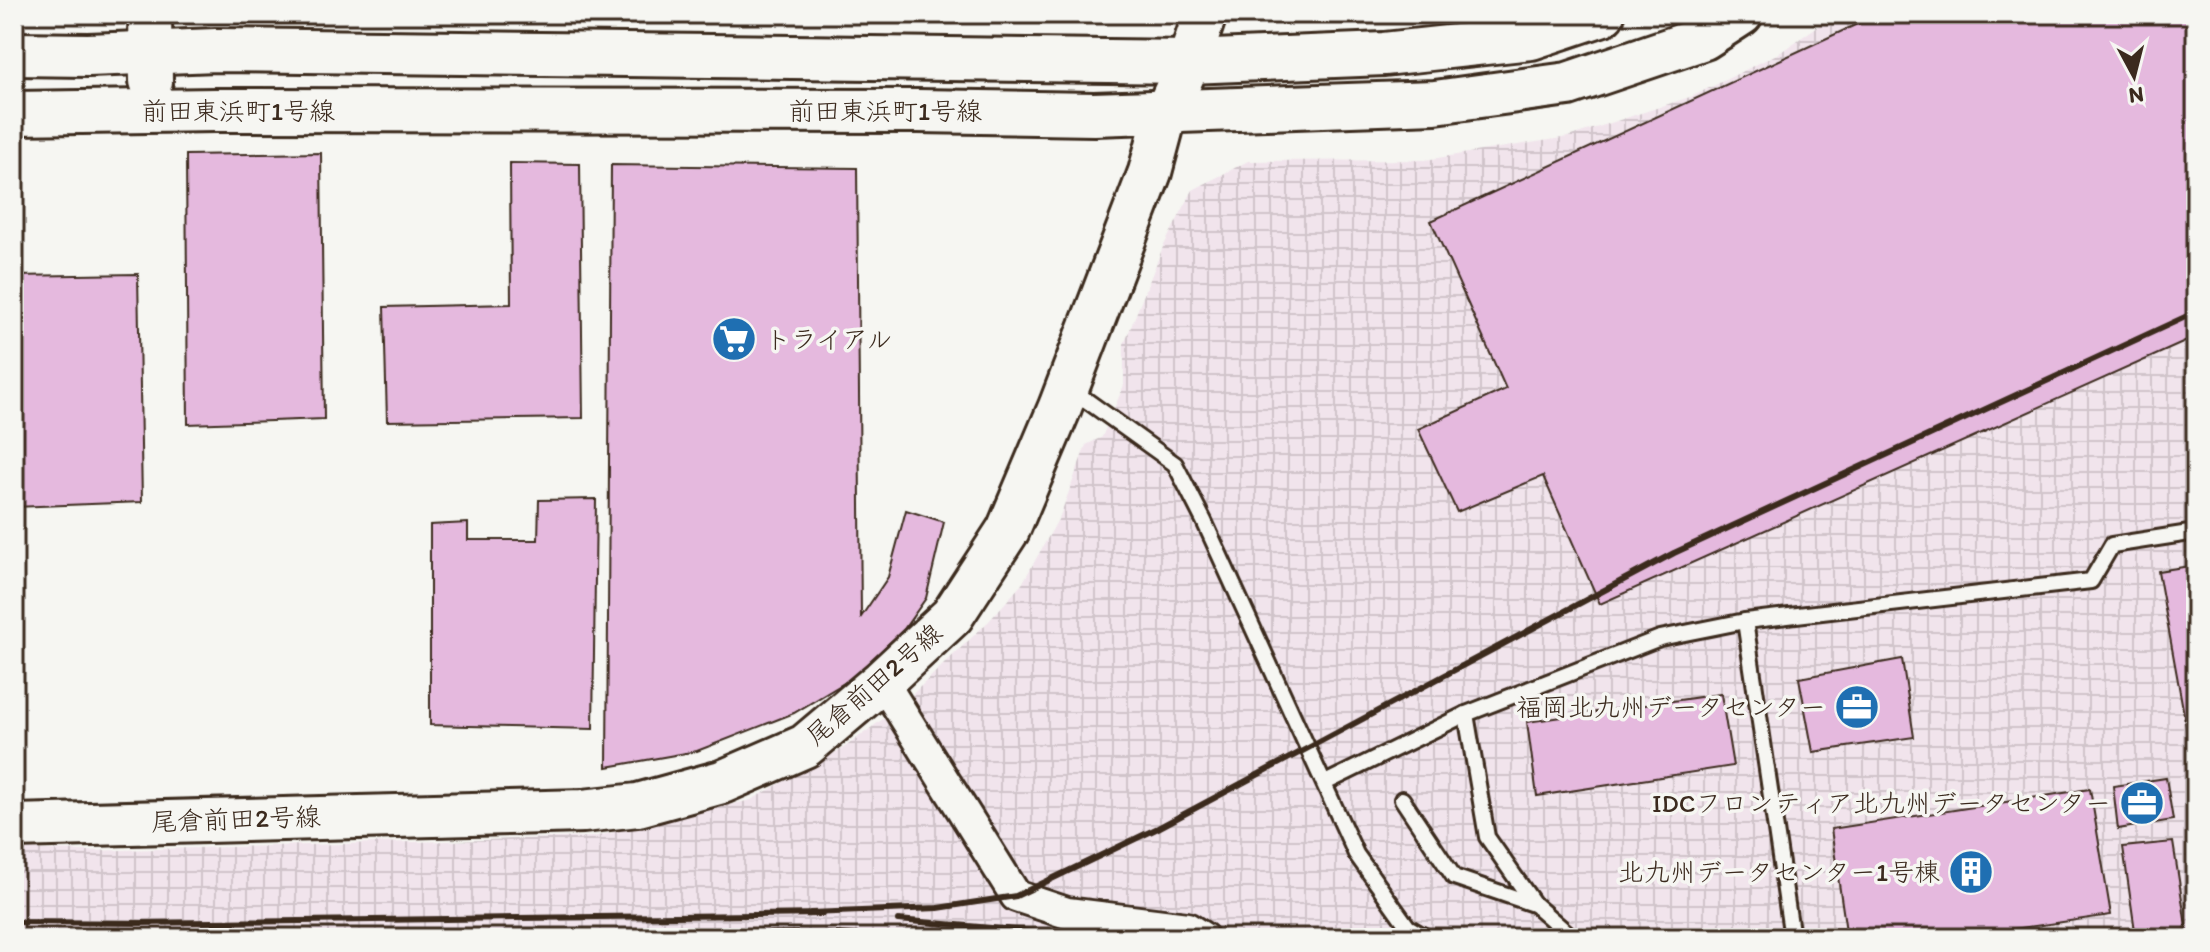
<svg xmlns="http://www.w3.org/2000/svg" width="2210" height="952" font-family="Itim,'Klee One',sans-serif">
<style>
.industrial{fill:url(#industrial-grid)}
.building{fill:#e5b9de;stroke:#3b2a1e;stroke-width:2}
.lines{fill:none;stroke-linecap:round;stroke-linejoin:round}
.lane-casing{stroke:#3b2a1e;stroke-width:20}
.street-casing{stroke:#3b2a1e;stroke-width:36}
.secondary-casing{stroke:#3b2a1e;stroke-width:48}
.lane{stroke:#f6f6f2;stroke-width:14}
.street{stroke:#f6f6f2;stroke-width:30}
.secondary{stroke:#f6f6f2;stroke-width:42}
.rail{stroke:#3b2a1e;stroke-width:6}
.labels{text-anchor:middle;stroke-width:7;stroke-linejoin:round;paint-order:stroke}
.street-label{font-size:26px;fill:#3b2a1e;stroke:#f6f6f2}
.poi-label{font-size:26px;fill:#3b2a1e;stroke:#f6f6f2;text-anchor:end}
</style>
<defs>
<pattern id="industrial-grid" width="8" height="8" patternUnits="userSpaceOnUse" patternTransform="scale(2)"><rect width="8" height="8" fill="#f1e4ec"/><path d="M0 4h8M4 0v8" fill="none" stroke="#d0c4ca"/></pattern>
</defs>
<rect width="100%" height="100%" fill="#f6f6f2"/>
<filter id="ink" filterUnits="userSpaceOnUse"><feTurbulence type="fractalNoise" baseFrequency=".0125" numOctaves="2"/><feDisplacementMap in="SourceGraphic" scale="16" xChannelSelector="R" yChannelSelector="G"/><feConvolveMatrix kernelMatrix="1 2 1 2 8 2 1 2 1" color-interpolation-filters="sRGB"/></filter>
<g filter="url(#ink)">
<path class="industrial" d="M1835,14h361v924h-2182v-89l73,2 506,-14 158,-37 94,-53 53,-39 91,-87 33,-37 38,-68 26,-71 16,-8 22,-52v-41l39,-97 30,-57 55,-29 177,-1 143,-23 125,-41 88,-44z"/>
<g class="building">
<path d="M1879,14h317v323l-596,267 -57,-128 -86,36 -39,-83 88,-40 -75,-168z"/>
<path d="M321,153l3,266 -136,5 -2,-269z"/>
<path d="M510,163l70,1 3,254 -196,3 -3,-114 127,-3z"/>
<path d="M611,165l246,3 4,449 27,-40 18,-67 38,12 -18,76 -22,31 -50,48 -60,36 -97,38 -90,16z"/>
<path d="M138,274l4,228 -128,5v-231z"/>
<path d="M596,499l-3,230 -163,-4v-200l38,-2v17h70l1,-40z"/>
<path d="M2196,565v165l-9,1 -29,-160z"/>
<path d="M1902,659l12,78 -101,15 -14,-74z"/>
<path d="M1721,694l12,72 -196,30 -10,-74z"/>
<path d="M2166,778l7,42 -55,9 -5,-43z"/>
<path d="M2090,789l21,126 -160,23h-104l-16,-109z"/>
<path d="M2173,842l15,96h-52l-13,-91z"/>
</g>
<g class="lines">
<g class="lane-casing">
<g id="lane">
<path d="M1072,390l103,74 29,57 152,333 52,73 19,11"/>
<path d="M1745,621l346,-40 21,-36 84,-13"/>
<path d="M1466,714l21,123 47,67 39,34"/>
<path d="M1325,783l141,-69 194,-76 85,-17 47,317"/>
<path d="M1402,799l52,78 79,27"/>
</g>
</g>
<g class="street-casing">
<path id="street" d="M882,681l134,215 51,17 120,15 16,10"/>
</g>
<g class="secondary-casing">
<g id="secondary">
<path d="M150,14l1,67"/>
<path d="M14,54l74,1 128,-5 973,12 195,-8 147,-16 72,-24"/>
<path d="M14,113l201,-3 703,1 176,3 341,-12 133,-18 136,-46 37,-24"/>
<path d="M14,826l569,-15 55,-6 84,-23 83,-36 77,-65 70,-65 56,-86 52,-123 90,-235 16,-60 23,-50 16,-48"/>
</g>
</g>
<use href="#lane" class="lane"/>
<use href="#street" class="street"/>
<use href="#secondary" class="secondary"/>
<g class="rail">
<path d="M810,913l128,-5 78,-12 142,-68 516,-275 522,-241"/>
<path d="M898,920l140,12 26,6"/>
<path d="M14,922l128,1 680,-9"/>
<path d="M14,938l801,-5 105,5"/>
</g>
</g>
</g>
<defs>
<g id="supermarket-disc" transform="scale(2.3)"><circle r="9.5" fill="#1f6fb2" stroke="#f6f6f2"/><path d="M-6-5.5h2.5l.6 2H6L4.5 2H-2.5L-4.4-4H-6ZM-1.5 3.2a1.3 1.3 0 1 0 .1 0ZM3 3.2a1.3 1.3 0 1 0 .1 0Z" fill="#fff"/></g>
<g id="office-disc" transform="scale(2.3)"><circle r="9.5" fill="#1f6fb2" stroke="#f6f6f2"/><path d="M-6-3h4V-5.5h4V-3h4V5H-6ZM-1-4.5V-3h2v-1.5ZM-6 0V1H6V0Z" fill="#fff"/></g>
<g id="building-disc" transform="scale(2.3)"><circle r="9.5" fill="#1f6fb2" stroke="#f6f6f2"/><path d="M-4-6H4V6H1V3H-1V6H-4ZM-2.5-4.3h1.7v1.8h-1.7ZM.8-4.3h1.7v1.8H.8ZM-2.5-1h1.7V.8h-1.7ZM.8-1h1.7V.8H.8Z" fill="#fff"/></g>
</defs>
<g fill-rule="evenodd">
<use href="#supermarket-disc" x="734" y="339"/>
<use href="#office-disc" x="1857" y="707"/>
<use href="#office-disc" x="2142" y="803"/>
<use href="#building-disc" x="1971" y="872"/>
</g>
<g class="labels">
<g class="street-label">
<text x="238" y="120">前田東浜町1号線</text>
<text x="885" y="120">前田東浜町1号線</text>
<text transform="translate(874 684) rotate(-41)" y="9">尾倉前田2号線</text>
<text transform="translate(236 819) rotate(-2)" y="9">尾倉前田2号線</text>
</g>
<g class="poi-label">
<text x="765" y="348" text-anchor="start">トライアル</text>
<text x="1826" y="716">福岡北九州データセンター</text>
<text x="2111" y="812">IDCフロンティア北九州データセンター</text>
<text x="1940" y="881">北九州データセンター1号棟</text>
</g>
</g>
<rect width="2210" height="952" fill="none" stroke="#f6f6f2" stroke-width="48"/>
<rect x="24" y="24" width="2162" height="904" fill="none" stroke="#3b2a1e" stroke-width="3" filter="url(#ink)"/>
<g transform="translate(2134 76) rotate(173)" stroke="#f6f6f2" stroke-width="6" paint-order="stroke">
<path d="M0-6L14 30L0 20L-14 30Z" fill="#3b2a1e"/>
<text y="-12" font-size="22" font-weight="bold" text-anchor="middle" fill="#3b2a1e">N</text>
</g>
</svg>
